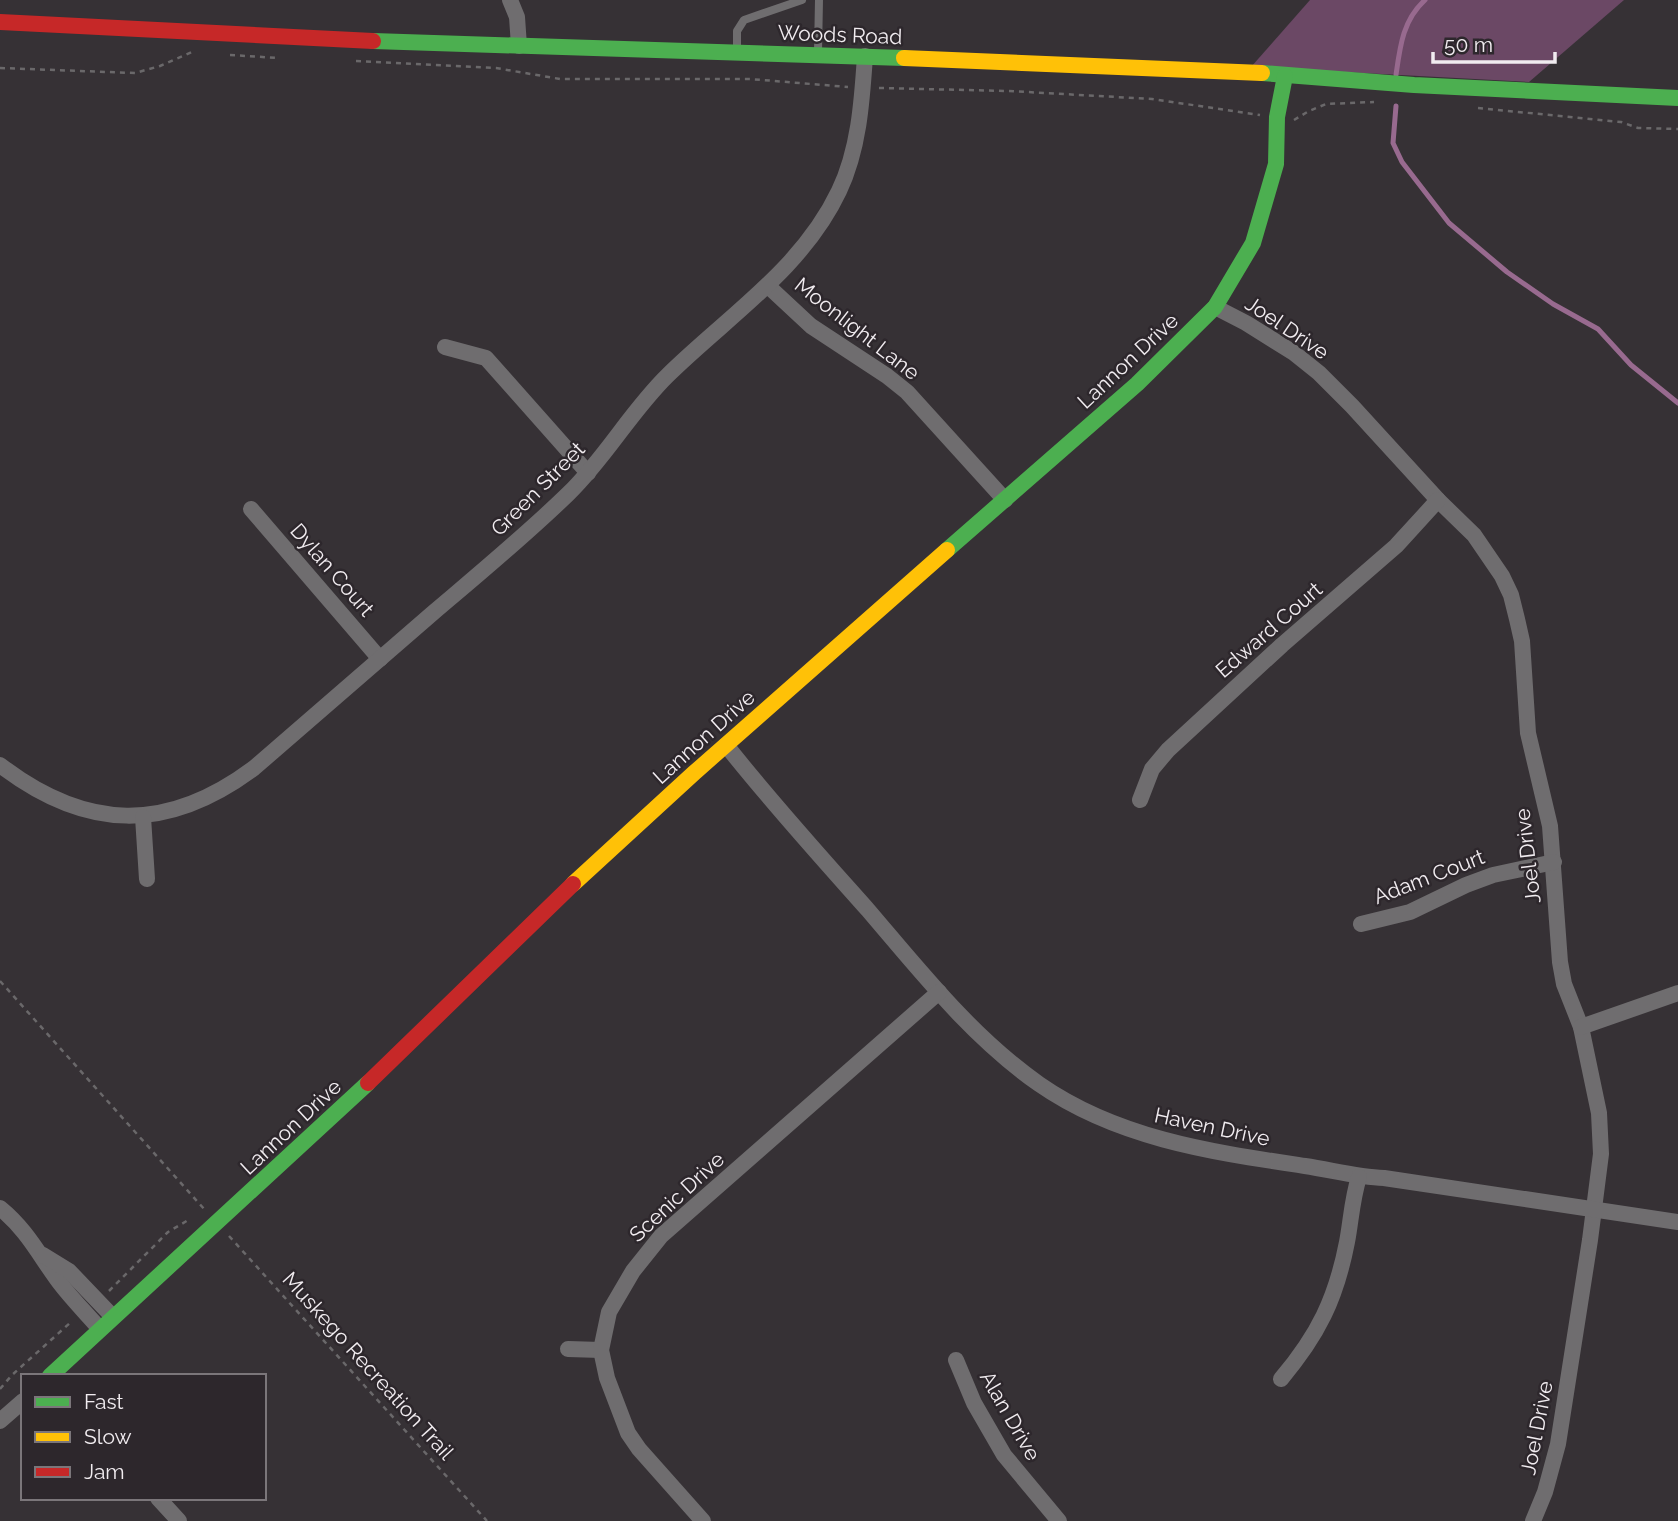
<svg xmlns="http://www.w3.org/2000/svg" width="1678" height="1521" font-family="Raleway,sans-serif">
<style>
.green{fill:#6b4865}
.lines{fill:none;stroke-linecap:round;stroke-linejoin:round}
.stream{stroke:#986a8f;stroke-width:5}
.path{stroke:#6a686a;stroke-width:2.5;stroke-dasharray:5 5;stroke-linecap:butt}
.lane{stroke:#6f6d6f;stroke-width:8}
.street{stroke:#6f6d6f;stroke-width:16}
.fast{stroke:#4caf50;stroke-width:16}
.slow{stroke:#ffc107;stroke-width:16}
.jam{stroke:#c62828;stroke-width:16}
.labels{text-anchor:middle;stroke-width:5;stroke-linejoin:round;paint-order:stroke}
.street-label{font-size:21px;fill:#f1ecf0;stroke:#2d272c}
</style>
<rect width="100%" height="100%" fill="#363135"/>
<path class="green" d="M1310,0h314l-95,82 -278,-15z"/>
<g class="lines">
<g class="stream">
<path d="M1396,75c4,-29 7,-55 29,-75"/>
<path d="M1396,106l-3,37 9,19 47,61 58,49 46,32 45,25 33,36 47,38"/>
</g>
<g class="path">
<path d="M230,55l49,3"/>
<path d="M356,61l140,7 64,11h190l98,8"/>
<path d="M0,68l135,5 25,-7 32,-14"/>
<path d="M879,88l130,3 143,8 108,16"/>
<path d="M1478,108l143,14 17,6 40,1"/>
<path d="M1294,120l15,-9 17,-7 48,-2"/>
<path d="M0,981l205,229"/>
<path d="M229,1236l258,285"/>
<path d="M109,1291l59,-59 22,-13"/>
<path d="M0,1389l12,-14 59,-53"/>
</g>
<g class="lane">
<path d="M737,52v-21l7,-11 58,-20"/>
<path d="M818,52l1,-52"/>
</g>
<g class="street">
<path d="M510,0l7,17 2,29"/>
<path d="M768,286l43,40 76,50 20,16 98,108"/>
<path d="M1215,307l31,16 48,30 25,20 33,33 86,94 36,35 28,41 9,19 6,24 5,22 6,92 22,93 10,136 4,22 17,43 18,86 2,41 -11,86 -32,204 -13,48 -12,29"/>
<path d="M445,347l41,11 102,115"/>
<path d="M251,509l129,150"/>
<path d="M726,745c45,57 94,111 142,165 53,62 104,127 171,174 79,55 173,68 266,82 27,4 52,11 79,12l294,44"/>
<path d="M0,765c86,66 167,68 254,3 60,-52 120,-104 180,-156 46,-39 92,-77 135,-119 37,-36 62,-82 99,-118 60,-59 134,-106 171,-184 20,-42 23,-90 26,-135"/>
<path d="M1140,800l12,-31 16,-19 114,-105 114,-99 42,-46"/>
<path d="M143,817l4,62"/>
<path d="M1361,924l49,-12 56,-27 27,-10 61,-13"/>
<path d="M1581,1027l97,-34"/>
<path d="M0,1208c27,22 39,47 59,74 12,16 27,31 40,46"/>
<path d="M43,1255l26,16 44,46"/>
<path d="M568,1349l33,1"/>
<path d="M956,1360l18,43 30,52 55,66"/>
<path d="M1281,1379c37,-44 55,-80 66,-137 4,-21 5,-43 12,-65"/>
<path d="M0,1421l23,-20"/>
<path d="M158,1498l21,23"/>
<path d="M703,1521l-64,-72 -11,-16 -21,-55 -6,-28 8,-38 24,-41 28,-35 278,-244"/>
</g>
<g class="fast">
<path d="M373,41l531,17"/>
<path d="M1262,73l152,12 264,13"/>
<path d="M947,550l190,-166 78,-77 38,-64 23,-79 1,-47 8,-41"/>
<path d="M50,1376l318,-293"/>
</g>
<g class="slow">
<path d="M904,58l358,15"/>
<path d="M573,884l121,-111 253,-223"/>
</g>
<g class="jam">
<path d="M0,22l373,19"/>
<path d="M368,1083l205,-199"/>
</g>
</g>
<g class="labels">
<g class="street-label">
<text transform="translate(840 35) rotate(2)" y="7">Woods Road</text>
<text transform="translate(1287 328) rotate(34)" y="7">Joel Drive</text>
<text transform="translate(857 329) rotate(38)" y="7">Moonlight Lane</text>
<text transform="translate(1128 361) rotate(-43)" y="7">Lannon Drive</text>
<text transform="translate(538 489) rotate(-45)" y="7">Green Street</text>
<text transform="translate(332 570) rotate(49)" y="7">Dylan Court</text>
<text transform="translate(1269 630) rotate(-41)" y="7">Edward Court</text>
<text transform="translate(704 737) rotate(-42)" y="7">Lannon Drive</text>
<text transform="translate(1528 856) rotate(-97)" y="7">Joel Drive</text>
<text transform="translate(1429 877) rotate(-21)" y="7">Adam Court</text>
<text transform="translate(291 1127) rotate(-43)" y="7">Lannon Drive</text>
<text transform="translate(1212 1127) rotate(12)" y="7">Haven Drive</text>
<text transform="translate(677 1197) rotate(-43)" y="7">Scenic Drive</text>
<text transform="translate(368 1366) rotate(48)" y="7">Muskego Recreation Trail</text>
<text transform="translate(1010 1416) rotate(60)" y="7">Alan Drive</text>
<text transform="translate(1537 1428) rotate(-79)" y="7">Joel Drive</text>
</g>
</g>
<rect x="21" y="1374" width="245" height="126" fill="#2d272c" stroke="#7b767a" stroke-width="2"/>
<rect x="35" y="1397" width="35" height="10" fill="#4caf50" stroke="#7b767a" stroke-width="2"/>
<text x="84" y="1409" font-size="21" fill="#f1ecf0">Fast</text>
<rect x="35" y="1432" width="35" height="10" fill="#ffc107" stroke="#7b767a" stroke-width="2"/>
<text x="84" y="1444" font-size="21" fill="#f1ecf0">Slow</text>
<rect x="35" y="1467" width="35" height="10" fill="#c62828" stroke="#7b767a" stroke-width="2"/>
<text x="84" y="1479" font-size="21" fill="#f1ecf0">Jam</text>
<path d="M1433 52v10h122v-10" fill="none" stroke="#f1ecf0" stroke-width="3.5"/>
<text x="1444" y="52" font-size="21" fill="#f1ecf0" stroke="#2d272c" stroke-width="5" paint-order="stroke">50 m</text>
</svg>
